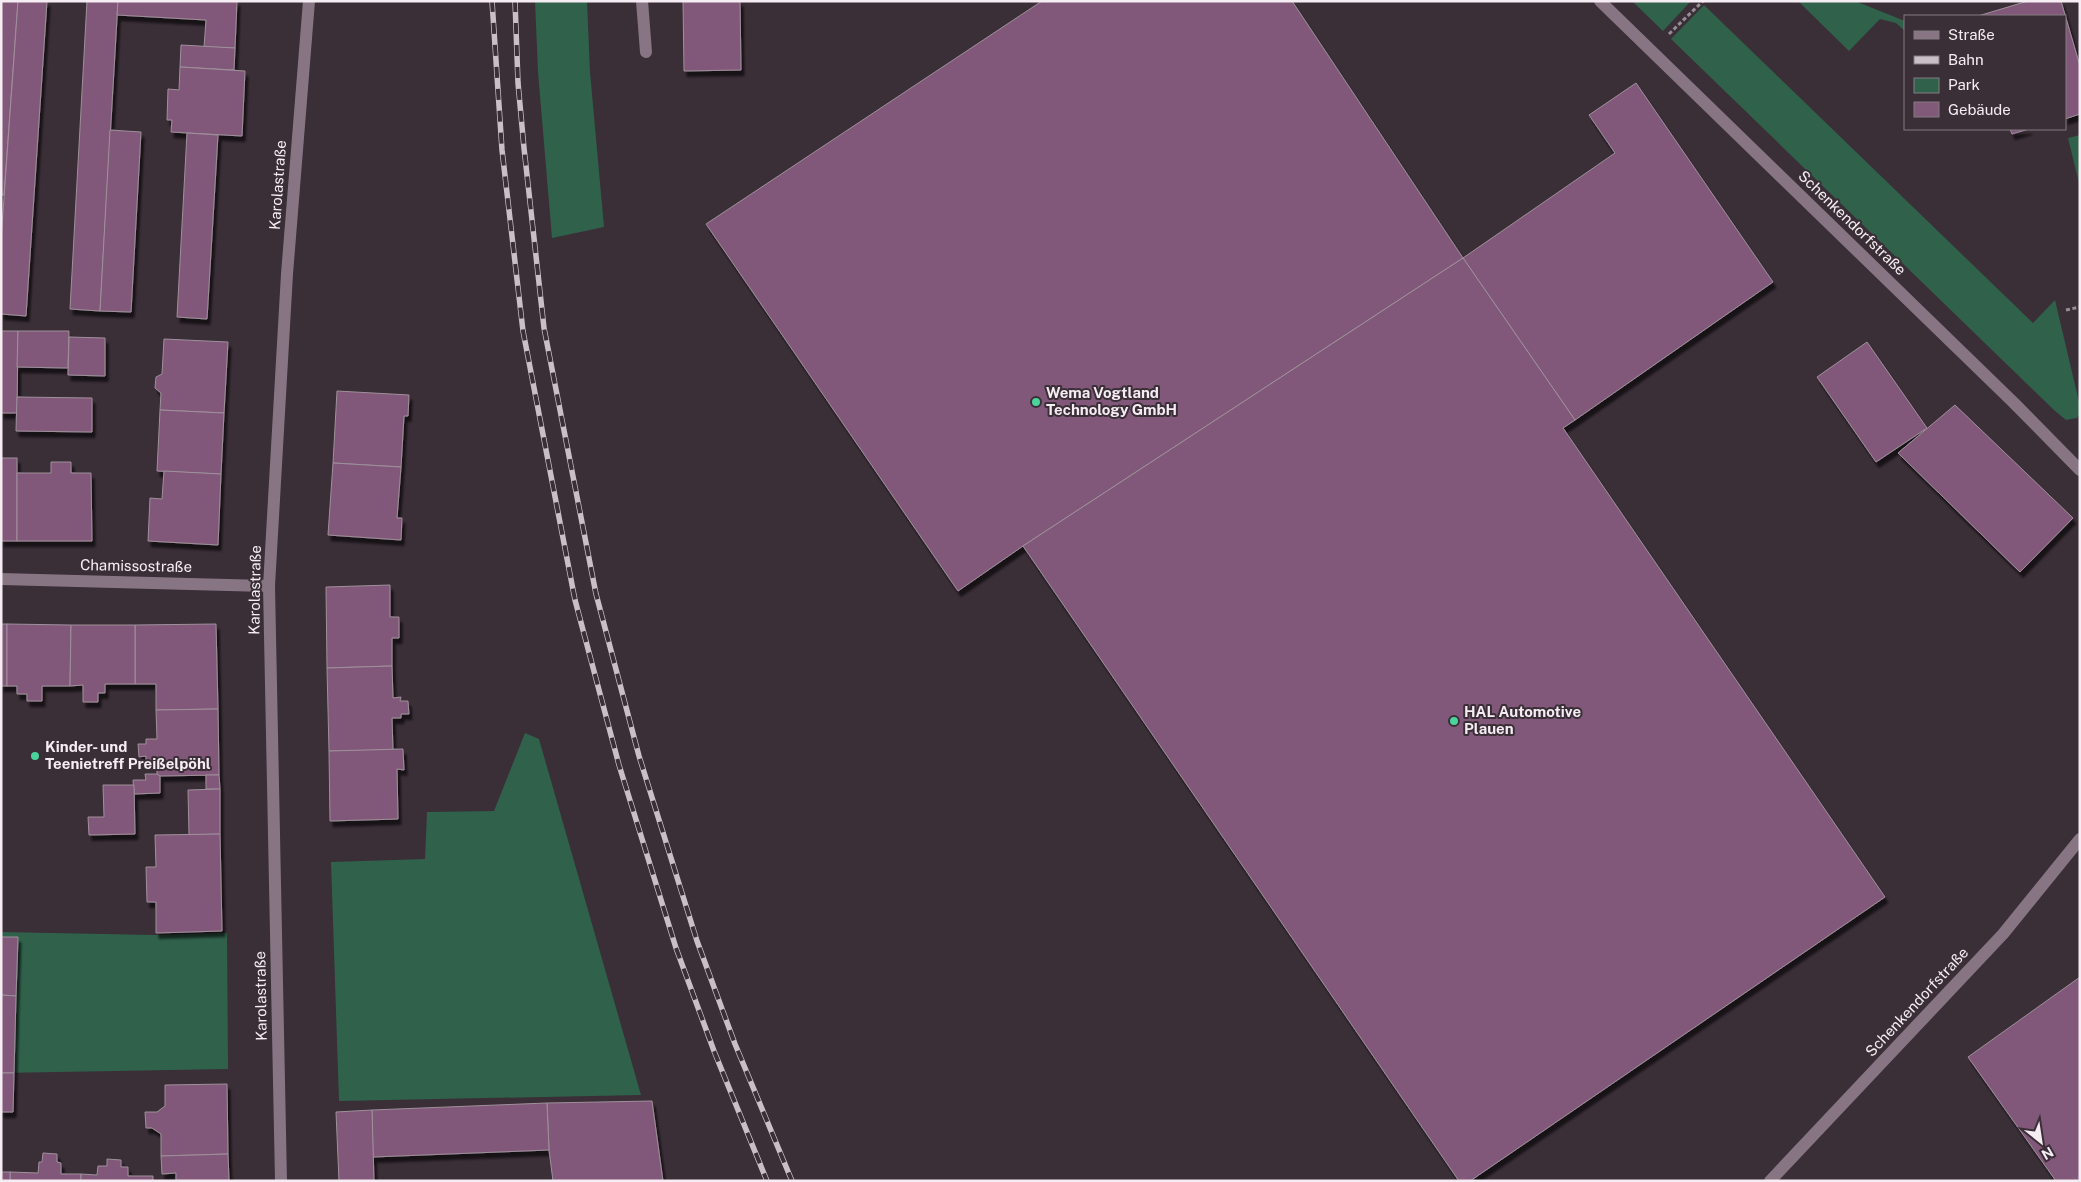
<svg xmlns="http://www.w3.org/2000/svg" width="2081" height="1182" font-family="'Public Sans',sans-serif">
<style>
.green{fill:#30614b}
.building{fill:#815979;stroke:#9f909b;filter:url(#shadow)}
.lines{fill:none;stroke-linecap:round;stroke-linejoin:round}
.path{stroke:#978d95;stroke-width:3;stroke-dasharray:4 2.5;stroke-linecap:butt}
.minor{stroke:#887584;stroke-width:12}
.rail-casing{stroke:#c9c0c7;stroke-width:5.5}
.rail{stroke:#3a2e37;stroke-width:4;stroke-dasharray:11;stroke-linecap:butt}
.poi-dot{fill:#4ad49c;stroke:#3a2e37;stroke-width:2}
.labels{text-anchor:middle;stroke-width:4;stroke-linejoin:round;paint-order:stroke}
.street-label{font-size:15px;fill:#f5edf3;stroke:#3a2e37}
.poi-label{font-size:15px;font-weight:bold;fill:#f5edf3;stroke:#3a2e37;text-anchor:start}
</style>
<defs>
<filter id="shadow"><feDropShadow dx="3" dy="5.5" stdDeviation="1" flood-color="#0009"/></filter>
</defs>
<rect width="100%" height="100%" fill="#3a2e37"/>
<g class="green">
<path d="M535,1h52l3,71 14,155 -52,11 -14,-166z"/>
<path d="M1632,1h59l-28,30z"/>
<path d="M1798,1h57l50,20v10l-9,-8 -16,-4 -31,32z"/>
<path d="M1704,5l329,318 22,-23 25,106v7l-3,5 -11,2 -12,-10 -383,-371z"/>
<path d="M2080,135v52l-12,-49z"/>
<path d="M525,733l14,6 102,356 -302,6 -8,-239 94,-3 2,-47 67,-1z"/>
<path d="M1,932l153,3 73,-2 1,136 -227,4z"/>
</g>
<g class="building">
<path d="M1,1h17l-14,194h-3z"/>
<path d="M18,1h29l-21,315 -25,-2v-74z"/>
<path d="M87,1h31l-18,310 -30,-2z"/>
<path d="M118,1h119l-2,47 -31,-1 2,-27 -89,-5z"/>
<path d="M683,1h57l1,69 -57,1z"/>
<path d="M1042,1h250l171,257 -440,288 -65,45 -252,-367z"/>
<path d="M2028,1h33l19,65v48l-15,5v-103h-87z"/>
<path d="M181,45l54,3 -1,22 -54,-3z"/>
<path d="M180,67l65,4 -3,65 -71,-4 1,-12h-5l1,-31 11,1z"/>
<path d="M1636,83l137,199 -198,138 -112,-162 152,-105 -26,-38z"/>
<path d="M2010,129h19l-17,5z"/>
<path d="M110,130l31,2 -10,180 -31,-1z"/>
<path d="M187,133l31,2 -11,184 -30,-2z"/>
<path d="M1463,258l112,162 -12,8 322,469 -415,284h-11l-436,-635z"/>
<path d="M1,331h17l-1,82h-16z"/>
<path d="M18,331h51l-1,37 -51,-1z"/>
<path d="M69,337l36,1v38l-37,-1z"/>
<path d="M164,339l64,3 -4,71 -64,-3 1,-17 -6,-5 1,-11 6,-3z"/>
<path d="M1867,342l60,86 -51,34 -59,-85z"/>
<path d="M337,391l72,4 -1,21h-4l-3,51 -68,-4z"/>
<path d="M17,397l75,1v34l-76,-1z"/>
<path d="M1955,405l118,113 -53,54 -122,-119z"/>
<path d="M160,410l64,3 -3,61 -64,-3z"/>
<rect x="1" y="458" width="16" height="83"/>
<path d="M51,462h20v11h20l1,68h-75v-68h34z"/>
<path d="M333,463l68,4 -4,51h5l-1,22 -73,-5z"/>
<path d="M164,471l57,3 -3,71 -70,-4 2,-43 12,1z"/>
<path d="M390,585v32h9v21h-7v28l-65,2 -1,-81z"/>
<rect x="1" y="624" width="6" height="62"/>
<path d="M7,624l64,1 -1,61h-28v15h-15v-7h-10v-8h-10z"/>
<path d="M216,624l2,85 -62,1v-26h-21v-59z"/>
<path d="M71,625h64v59h-30v9h-7v9h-15v-17l-13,1z"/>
<path d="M392,666l1,32 8,-1 -1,4h8l1,13h-8v4h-9l1,32 -64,1 -2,-83z"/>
<path d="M218,709l1,66 -62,1v-16h-11v-4l-7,1 -1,-13h8v-5h11l-1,-29z"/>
<path d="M403,749l1,21 -7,-1 1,50 -68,2 -1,-70z"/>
<path d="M145,774h12l3,2v17l-26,1 -1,-14h13z"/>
<path d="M206,775h13l1,14h-14z"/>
<path d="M103,785h31l1,49 -46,1 -1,-18h16z"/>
<path d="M220,789v45l-31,1 -1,-45z"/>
<path d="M220,834l2,97 -66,2v-31h-9l-1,-35h10l-1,-32z"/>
<path d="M1,937h17l-2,59 -15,-1z"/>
<path d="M2080,977v204h-24l-88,-124z"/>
<path d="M1,995l15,1 -2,77h-13z"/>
<path d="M1,1073h13l-1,39h-12z"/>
<path d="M227,1084l1,70 -67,2v-22l-9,-6h-6l-1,-16h12l8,-6v-21z"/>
<path d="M652,1101l11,80h-110l-4,-31 -2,-47z"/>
<path d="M547,1103l2,47 -176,7 -1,-47z"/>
<path d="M372,1110l2,71h-35l-3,-69z"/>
<path d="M43,1153l14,1v8l4,1v11h20v7h-71v-9l28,1 1,-11h3z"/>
<path d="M228,1154l1,27h-53v-8l-14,1 -1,-18z"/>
<path d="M107,1159l14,1v7h7v9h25v5h-72v-7l16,1 1,-9h9z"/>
<rect x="1" y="1172" width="9" height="9"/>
</g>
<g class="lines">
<g class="path">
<path d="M1669,34l34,-33"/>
<path d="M2066,310l14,-3"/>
</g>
<g class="minor">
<path d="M642,1l4,51"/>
<path d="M1600,1l414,402 66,67"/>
<path d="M1,579l268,7"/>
<path d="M281,1181l-12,-595 18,-312 22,-273"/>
<path d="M1770,1181l233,-247 77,-95"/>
</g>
<g class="rail-casing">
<g id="rail">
<path d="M492,1l10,149 21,181 52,269 44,165 57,183 38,103 53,130"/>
<path d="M515,1l3,82 6,65 20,180 52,266 43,162 58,185 38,103 57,137"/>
</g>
</g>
<use href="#rail" class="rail"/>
</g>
<g class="poi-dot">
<circle cx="1036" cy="402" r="5"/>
<circle cx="1454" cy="721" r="5"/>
<circle cx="35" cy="756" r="5"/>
</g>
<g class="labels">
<g class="street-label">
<text transform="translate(278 185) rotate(-86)" y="5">Karolastraße</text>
<text transform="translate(1852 223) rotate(44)" y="5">Schenkendorfstraße</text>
<text transform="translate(136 566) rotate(1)" y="5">Chamissostraße</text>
<text transform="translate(255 590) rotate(-89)" y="5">Karolastraße</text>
<text transform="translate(261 996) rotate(-91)" y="5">Karolastraße</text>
<text transform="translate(1917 1002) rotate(-47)" y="5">Schenkendorfstraße</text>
</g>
<g class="poi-label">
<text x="1046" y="398">Wema Vogtland<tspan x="1046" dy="17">Technology GmbH</tspan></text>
<text x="1464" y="717">HAL Automotive<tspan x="1464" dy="17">Plauen</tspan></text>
<text x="45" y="752">Kinder- und<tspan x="45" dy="17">Teenietreff Preißelpöhl</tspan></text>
</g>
</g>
<rect width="2081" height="1182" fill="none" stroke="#f5edf3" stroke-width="5"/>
<rect x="1904" y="15" width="162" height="115" fill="#3a2e37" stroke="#857a82"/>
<rect x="1914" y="31" width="25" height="8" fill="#887584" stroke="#857a82"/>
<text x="1948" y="40" font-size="15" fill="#f5edf3">Straße</text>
<rect x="1914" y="56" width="25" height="8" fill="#c9c0c7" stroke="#857a82"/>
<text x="1948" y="65" font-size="15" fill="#f5edf3">Bahn</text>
<rect x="1914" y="78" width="25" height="15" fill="#30614b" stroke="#857a82"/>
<text x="1948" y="90" font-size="15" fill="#f5edf3">Park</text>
<rect x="1914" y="102" width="25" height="15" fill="#815979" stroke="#857a82"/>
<text x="1948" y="115" font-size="15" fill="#f5edf3">Gebäude</text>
<g transform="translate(2041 1142) rotate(150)" stroke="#3a2e37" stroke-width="4" paint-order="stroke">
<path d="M0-4L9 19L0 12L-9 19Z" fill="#f5edf3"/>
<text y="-8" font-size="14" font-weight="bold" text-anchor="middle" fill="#f5edf3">N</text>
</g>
</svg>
